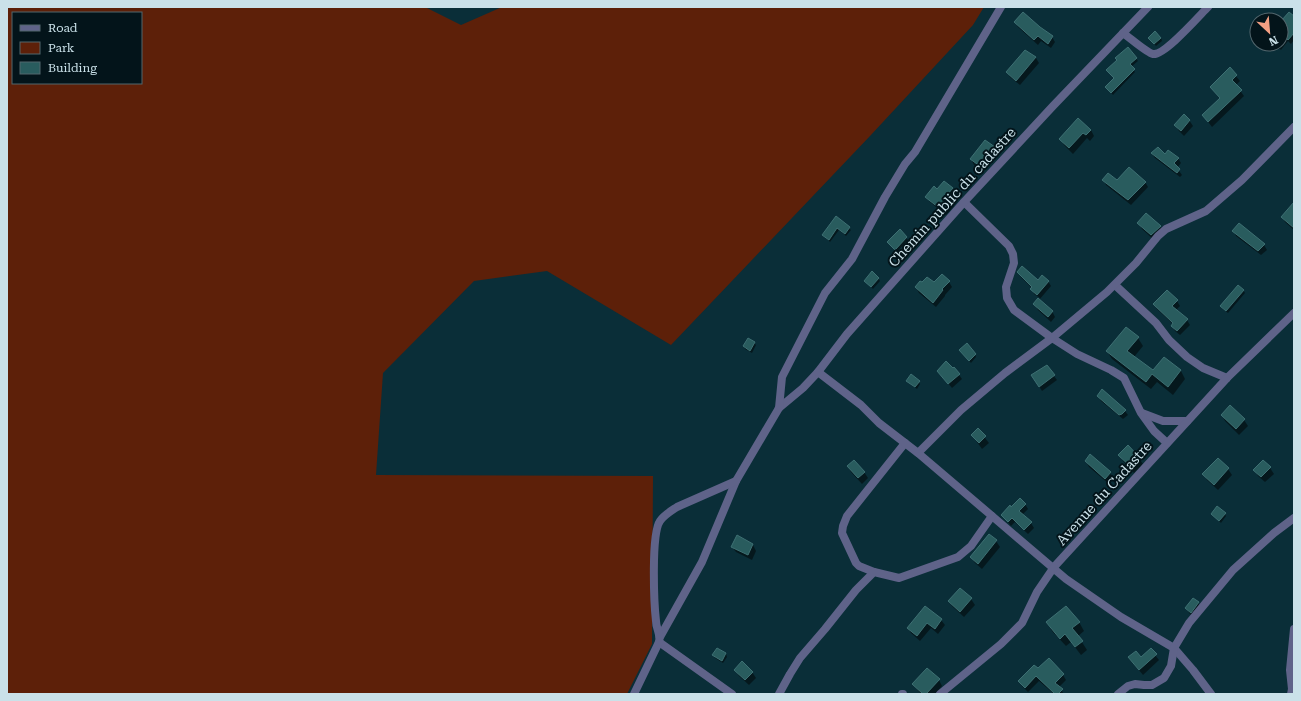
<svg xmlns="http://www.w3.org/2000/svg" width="1301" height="701" font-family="'Roboto Serif',serif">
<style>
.green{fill:#5d2009;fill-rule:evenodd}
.shadow{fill:#0007;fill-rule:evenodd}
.building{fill:#295c5e;stroke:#3e7073}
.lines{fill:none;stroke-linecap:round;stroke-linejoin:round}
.street{stroke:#5f6389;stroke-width:8}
.labels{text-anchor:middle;stroke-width:4;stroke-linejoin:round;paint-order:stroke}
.street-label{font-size:14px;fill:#cae1e9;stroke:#03141a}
</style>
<rect width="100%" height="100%" fill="#0a2e38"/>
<path class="green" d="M7,7h418l36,18 41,-18h482l-11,18 -103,111 -199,209 -124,-74 -73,10 -91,92 -7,102 277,1 -1,168 -25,50h-620zM13,13h128v70h-128z"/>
<g class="shadow">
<path d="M1294,17v23l-3,4 -3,-3 -7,9 -7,-6h7v-22z"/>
<path d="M1015,22l24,6 13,9 3,5 -4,6 -10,-7 -3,4 -20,-18z"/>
<path d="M1161,38l1,3 -6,5 -5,-6z"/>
<path d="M1128,49l10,12 -7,6 4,5 -22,23 -7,-8 8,-9 -7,-8z"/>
<path d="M1026,52l10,6 3,5 -19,22 -10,-8 -3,-5z"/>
<path d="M1230,69l10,12 -4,4 8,11 -32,31 -9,-12 17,-16 -9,-12z"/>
<path d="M1189,120l4,6 -9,10 -5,-5 -3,-5z"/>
<path d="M1091,130l3,6 -4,5 -3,-3 -14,16 -9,-9 -3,-6z"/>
<path d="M994,148l3,6 -14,18 -9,-7 -3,-6zM974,161l10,8 -1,1 -9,-7z"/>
<path d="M1152,154l26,4 3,5 -4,5 5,7 -2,2 -25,-19z"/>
<path d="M1104,180l41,2 3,5 -17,18 -25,-20z"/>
<path d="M952,189l3,5 -5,6 4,6 -8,9 -16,-13 -3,-5 10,-7z"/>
<path d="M1294,204v26l-9,-8 -3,-5z"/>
<path d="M1146,215l14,12 4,5 -9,9 -13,-12 -3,-6z"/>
<path d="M836,218l15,12 -5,6 -7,-6 -9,12 -6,-7z"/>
<path d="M900,231l8,9 -11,12 -9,-10z"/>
<path d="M1234,231l30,14 3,5 -6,5 -25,-19z"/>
<path d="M1018,272l20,9h10l3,5 -12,14 13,11 3,6 -4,5 -13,-12 -3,-6 5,-6 -6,-4 -2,-6 -11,-11z"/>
<path d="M878,278l2,3 -7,8 -7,-8z"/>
<path d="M949,282l3,5 -7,8v1l-9,11 -17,-14 -3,-6z"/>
<path d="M1243,290l2,3 -17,20 -5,-4 -1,-3z"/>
<path d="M1177,301l3,5 -4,4 11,10 3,5 -10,10 -5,-4 -3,-5 1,-2 -16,-15 -3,-5z"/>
<path d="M1138,338l5,8 -9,11 19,15 11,-14 17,13 4,8 -12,16 -16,-13 -6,7 -39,-30 -5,-8z"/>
<path d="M754,343l2,2 -4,8 -7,-4 -1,-3z"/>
<path d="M962,353l13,1 1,3 -5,6z"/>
<path d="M1046,366l11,14 -15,11 -7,-11z"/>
<path d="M954,368l8,11 -10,9 -14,-17z"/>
<path d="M907,381l12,1 1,2 -3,5z"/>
<path d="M1098,396l27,15 3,4 -5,4 -22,-18z"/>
<path d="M1230,407l14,13 4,6 -9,9 -14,-14 -3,-6z"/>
<path d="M978,429l11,14 -7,6 -10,-14z"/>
<path d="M1120,455l19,3 4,6 -9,9 -11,-12z"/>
<path d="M1218,459l10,10 4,6 -14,15 -11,-10 -3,-6z"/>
<path d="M1086,461l24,12 3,6 -4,5 -20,-17z"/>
<path d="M848,466l16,6 4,6 -6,6 -11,-12z"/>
<path d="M1270,468l4,6 -9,8 -7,-6 -3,-6z"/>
<path d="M1025,504l3,5 -6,6 9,8 3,5 -6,6 -13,-12 -4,4 -9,-11 9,-7z"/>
<path d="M1212,514h13l1,2 -5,7z"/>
<path d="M737,537l16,8 3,6 -4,9 -16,-8 -4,-5z"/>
<path d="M996,541l4,6 -18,22 -7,-6 -4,-6z"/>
<path d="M961,589l10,10 4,6 -11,12 -11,-10 -4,-5z"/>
<path d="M1198,603l4,6 -8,9 -4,-4 -4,-6z"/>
<path d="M925,607l16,13 4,5 -7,9 -7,-6 -11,13 -9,-8 -3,-5z"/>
<path d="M1079,622l5,9 -6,5 9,14 -6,5 -10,-13 -5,4 -14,-15 -4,-8z"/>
<path d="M718,649l8,5 1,3 -4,6 -8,-5 -1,-3z"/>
<path d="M1151,650l8,10 -16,15 -14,-17h12z"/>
<path d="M735,670l17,2 4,6 -7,7 -10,-9z"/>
<path d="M1038,670l25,5 3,5 -7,7 5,7h-10l-15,-13 -11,11 -6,-6 -2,-4z"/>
<path d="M939,680l3,6 -7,8h-14l-8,-10z"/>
</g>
<g class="building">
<path d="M1023,12l17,15 13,9 -5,8 -10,-8 -4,4 -20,-18z"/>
<path d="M1289,12l5,4v17l-6,7 -3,-3 -4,5v-21z"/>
<path d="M1155,31l6,7 -7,6 -6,-6z"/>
<path d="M1128,47l9,11 -7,6 5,5 -24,24 -6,-6 9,-9 -8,-8 11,-10 -2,-2z"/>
<path d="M1025,50l11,7 -20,24 -10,-9z"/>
<path d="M1230,67l7,8 -5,5 10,10 -34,32 -6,-7 18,-17 -10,-11z"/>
<path d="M1184,114l6,6 -9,11 -7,-6z"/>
<path d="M1078,118l13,12 -5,5 -3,-2 -14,15 -10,-9z"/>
<path d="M985,140l10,7 -15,19 -10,-7z"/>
<path d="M1158,147l7,7 3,-4 11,8 -5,5 6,6 -3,4 -26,-20z"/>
<path d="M1129,167l17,15 -18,18 -26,-20 6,-7 9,7z"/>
<path d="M944,181l9,7 -7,8 6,4 -9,11 -18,-14 9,-11 3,3z"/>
<path d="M1294,202v26l-13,-11z"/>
<path d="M1146,213l15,13 -10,9 -14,-12z"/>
<path d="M836,216l14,11 -5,7 -8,-6 -8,12 -7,-5z"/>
<path d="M1239,223l26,21 -7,7 -26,-20z"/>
<path d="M900,229l7,8 -12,13 -8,-8z"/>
<path d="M1022,266l16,14 4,-5 7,6 -12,14 -7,-6 2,-2 -15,-15z"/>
<path d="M872,271l7,7 -8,9 -7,-6z"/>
<path d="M942,274l8,7 -8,8 1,1 -10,13 -18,-16 5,-6 2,1 5,-5 7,5z"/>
<path d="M1238,285l6,5 -18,21 -6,-5z"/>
<path d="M1167,290l11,10 -6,6 16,13 -11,12 -6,-5 2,-3 -20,-19z"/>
<path d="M1038,298l15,13 -5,6 -15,-13z"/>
<path d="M1126,327l13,10 -12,14 26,19 11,-13 17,13 -13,17 -16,-13 -6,8 -40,-31z"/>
<path d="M748,338l7,4 -5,9 -7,-5z"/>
<path d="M967,343l9,11 -7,7 -10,-11z"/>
<path d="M946,361l7,7 1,-1 6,7 -12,10 -11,-13z"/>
<path d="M1047,365l8,10 -16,12 -8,-12z"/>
<path d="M911,374l9,7 -5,6 -9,-6z"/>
<path d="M1102,389l24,21 -4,4 -3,1 -22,-19z"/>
<path d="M1230,405l15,14 -9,10 -15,-14z"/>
<path d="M978,428l8,8 -7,7 -8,-8z"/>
<path d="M1128,445l12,13 -9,9 -13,-12z"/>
<path d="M1090,454l21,18 -6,7 -20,-18z"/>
<path d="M1218,458l11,10 -15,17 -12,-11z"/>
<path d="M854,460l11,12 -7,6 -11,-12z"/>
<path d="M1263,460l8,7 -10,10 -8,-7z"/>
<path d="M1020,498l6,6 -7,7 13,11 -8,8 -12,-12 -4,4 -7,-7 9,-10 1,2z"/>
<path d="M1217,506l9,7 -7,8 -8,-7z"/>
<path d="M989,534l8,6 -19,24 -8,-7z"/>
<path d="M737,535l16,9 -5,11 -17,-8z"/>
<path d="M960,588l12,10 -12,14 -12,-11z"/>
<path d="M1193,598l6,4 -8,11 -6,-5z"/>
<path d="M925,606l17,13 -7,10 -8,-6 -10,13 -10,-8z"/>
<path d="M1066,606l14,16 -8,6 11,13 -8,6 -10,-13 -5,5 -14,-17z"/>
<path d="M717,648l9,5 -4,8 -10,-6z"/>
<path d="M1151,648l6,6 -18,16 -11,-13 8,-6 5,6z"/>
<path d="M1049,658l15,16 -9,9 8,6 -5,5h-3l-19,-18 -11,12 -7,-7 16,-16 4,3z"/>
<path d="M742,661l11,11 -8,8 -11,-10z"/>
<path d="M927,668l13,11 -14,15h-3l-11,-10z"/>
</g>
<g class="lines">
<g class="street">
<path d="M1123,33c6,4 24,20 30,21 11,2 46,-38 55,-47"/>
<path d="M964,202l45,44 4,8 1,9 -8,24 1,11 7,12 38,28 25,16 34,16 13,8 17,35 13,18 13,12"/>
<path d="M1115,285l41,38 13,17 18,17 16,11 24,10"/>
<path d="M779,408l24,-20 15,-16 29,-38 117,-132 89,-96 95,-99"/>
<path d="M1142,413l21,8h24"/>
<path d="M918,453l43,-43 44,-37 47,-35 55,-46 29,-29 22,-27 8,-7 40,-18 36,-31 52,-53"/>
<path d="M992,516l74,63 55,38 53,31 19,22 18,24"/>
<path d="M874,572l-15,-6 -3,-3 -14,-30 1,-7 4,-10 58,-73"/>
<path d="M660,637l42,-75 34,-81"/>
<path d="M659,642l73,52"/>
<path d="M634,694l25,-52c2,-8 -3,-13 -3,-21 -2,-18 -5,-87 4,-100 4,-6 11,-10 17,-14l59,-26 43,-73 3,-31 43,-84 27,-34 33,-62 20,-33 10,-12 86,-145"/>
<path d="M779,694l11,-20 10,-16 25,-29 31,-39 18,-18 25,6 59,-21 13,-11 21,-30 -74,-63 -39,-30 -18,-18 -43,-33"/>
<path d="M902,694h1"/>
<path d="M940,694l61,-50 21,-21 15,-31 17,-25 173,-189 67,-65"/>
<path d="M1118,694l10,-8 7,-2 9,1h8l12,-7 7,-12 3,-18 15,-25 44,-53 41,-37 20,-15"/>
<path d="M1291,694l1,-5 -2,-19 4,-41"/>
</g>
</g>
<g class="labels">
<g class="street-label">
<text transform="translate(952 197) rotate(-48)" y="5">Chemin public du cadastre</text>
<text transform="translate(1104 493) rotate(-48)" y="5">Avenue du Cadastre</text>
</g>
</g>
<rect width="1301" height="701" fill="none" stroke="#cae1e9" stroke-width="16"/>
<rect x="12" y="12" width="130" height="72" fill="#03141a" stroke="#53666d"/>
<rect x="20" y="25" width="20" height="6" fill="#5f6389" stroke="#53666d"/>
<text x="48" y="32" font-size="12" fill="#cae1e9">Road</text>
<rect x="20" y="42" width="20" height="12" fill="#5d2009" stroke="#53666d"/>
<text x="48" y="52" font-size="12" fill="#cae1e9">Park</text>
<rect x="20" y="62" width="20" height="12" fill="#295c5e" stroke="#53666d"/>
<text x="48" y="72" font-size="12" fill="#cae1e9">Building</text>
<g transform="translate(1269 32) rotate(154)"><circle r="19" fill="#03141a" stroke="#53666d"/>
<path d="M0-3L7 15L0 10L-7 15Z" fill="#f39f83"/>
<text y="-6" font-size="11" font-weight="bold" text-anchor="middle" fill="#cae1e9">N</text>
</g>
</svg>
